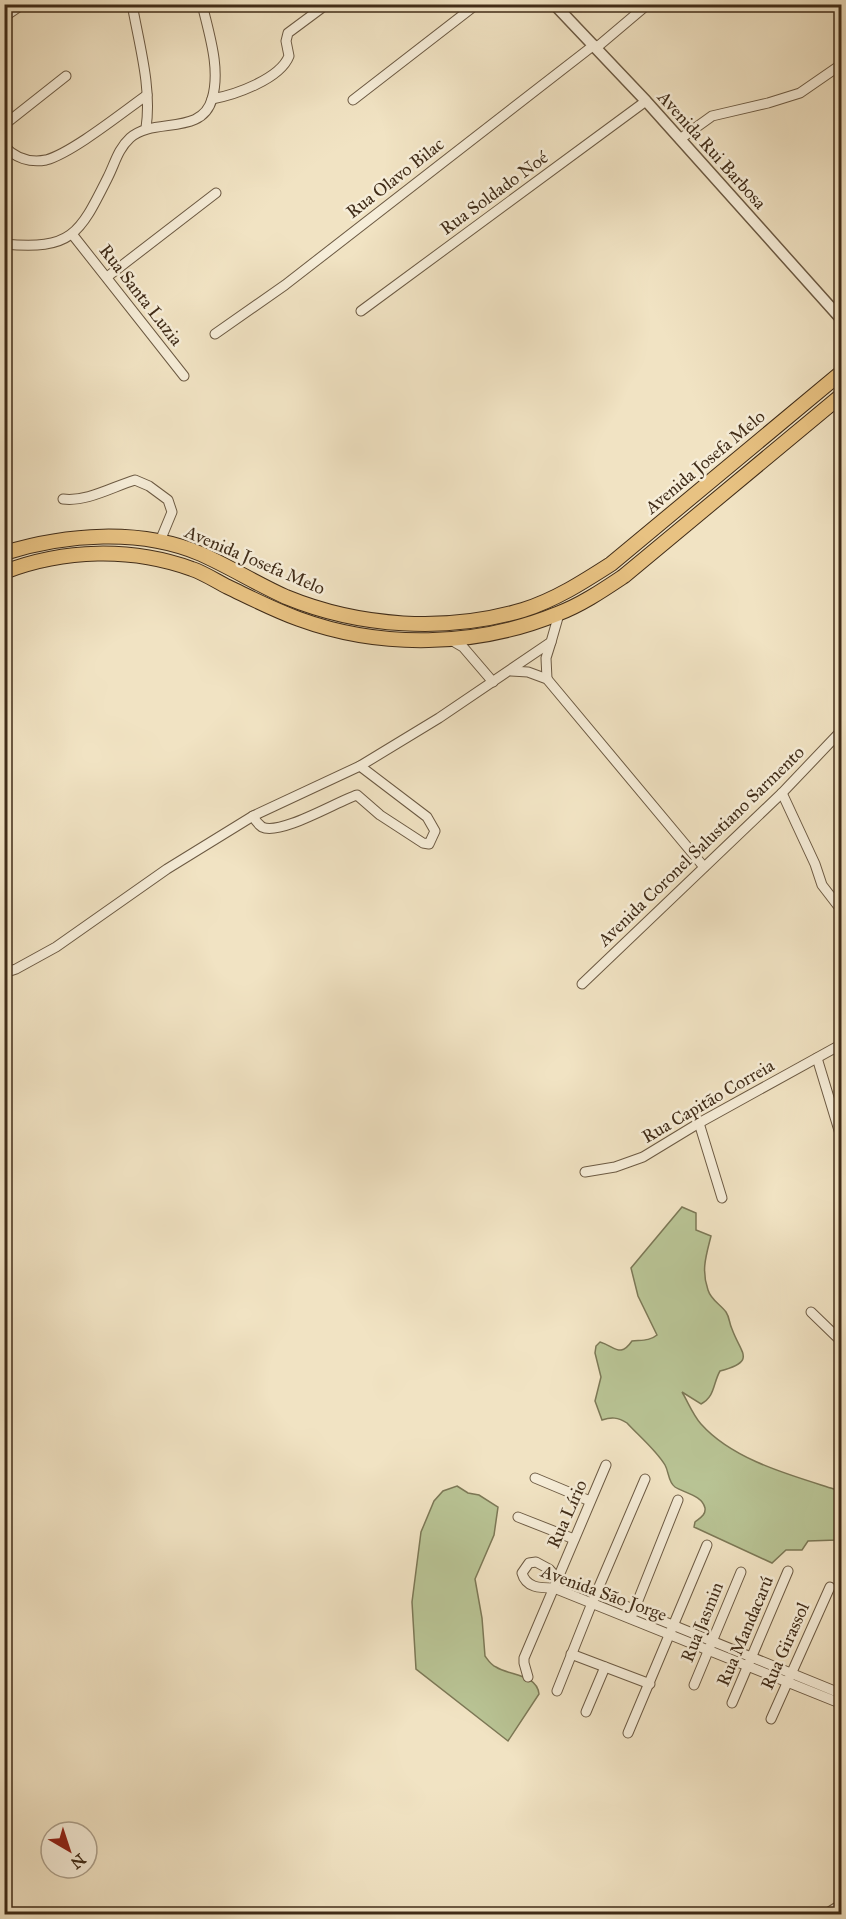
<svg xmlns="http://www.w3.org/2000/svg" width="846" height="1919" font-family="'IM FELL Great Primer',serif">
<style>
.green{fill:#b9c495;stroke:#7c7856;stroke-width:1.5}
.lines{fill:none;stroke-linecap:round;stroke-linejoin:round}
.minor-casing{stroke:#6c5a43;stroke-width:11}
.tertiary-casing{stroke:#6c5a43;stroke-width:13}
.primary-casing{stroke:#402c18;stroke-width:16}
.minor{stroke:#f6edd8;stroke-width:9}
.tertiary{stroke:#f6edd8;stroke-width:10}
.primary{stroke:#e8c282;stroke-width:14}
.labels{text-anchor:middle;stroke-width:5;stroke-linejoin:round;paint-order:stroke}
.street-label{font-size:18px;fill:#402c18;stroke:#f6edd8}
</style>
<rect width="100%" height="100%" fill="#f1e3c3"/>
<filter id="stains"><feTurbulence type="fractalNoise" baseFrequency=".00333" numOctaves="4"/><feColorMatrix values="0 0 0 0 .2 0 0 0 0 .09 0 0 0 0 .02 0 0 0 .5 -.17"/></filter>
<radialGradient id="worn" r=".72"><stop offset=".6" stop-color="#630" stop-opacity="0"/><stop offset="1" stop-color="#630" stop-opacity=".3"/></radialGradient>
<g class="green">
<path d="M682,1207l14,6v17l15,6c-5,20 -10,34 -3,54 3,10 12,14 18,22 4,6 3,11 6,17 9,25 25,32 -12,42 -7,12 -5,26 -19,33l-19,-12c6,10 11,23 19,32 32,36 89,51 133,65l7,9v39l-4,3 -29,1 -6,9h-16l-14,13 -78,-36 1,-5c5,-4 11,-7 10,-14 -3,-13 -21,-15 -30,-21 -7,-5 -6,-15 -10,-22 -9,-15 -26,-29 -38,-42 -9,-6 -16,-6 -25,-3l-7,-19 6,-24 -6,-24 1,-7 4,-4c16,5 20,16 32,-1 10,-1 18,0 25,-6l-19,-39 -7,-28z"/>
<path d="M457,1486l11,7 11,2 19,12 -4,28 -19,44 7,39 3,38c3,4 6,9 11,11 14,9 41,7 43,27l-31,47 -92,-72 -4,-67 9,-70 13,-31 9,-10z"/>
</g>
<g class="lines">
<g class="minor-casing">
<g id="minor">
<path d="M132,4c7,40 20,84 14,124"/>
<path d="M4,17l19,-13"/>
<path d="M596,48l52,-44"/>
<path d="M212,99c23,-4 68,-20 77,-43l-3,-15 2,-8 39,-29"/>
<path d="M353,100l124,-96"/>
<path d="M4,125l62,-49"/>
<path d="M680,139l32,-23 56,-13 32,-10 42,-29"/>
<path d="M4,146c11,12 26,17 42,14 26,-7 77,-48 101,-65"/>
<path d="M72,234l112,142"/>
<path d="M4,244c68,6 75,-9 104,-67 7,-14 10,-28 22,-39 23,-21 72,-2 82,-39 9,-30 -3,-65 -10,-95"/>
<path d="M107,277l109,-84"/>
<path d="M361,311l285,-210"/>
<path d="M215,334l70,-49 309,-240"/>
<path d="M63,499c24,3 49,-12 72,-19l14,6 19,14 4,12 -12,29"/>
<path d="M451,640l12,7 30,35"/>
<path d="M511,671l17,1 19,7 157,188"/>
<path d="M547,679l-1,-21 5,-16"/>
<path d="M782,793l33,71 7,21 20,26"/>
<path d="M253,816c2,4 5,8 9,11 18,9 76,-26 95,-32l23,20 43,28 6,1 6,-13 -8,-14 -67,-51"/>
<path d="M4,973l12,-4 40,-22 111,-78 86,-53 107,-50 79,-48 112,-76 8,-28"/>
<path d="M582,984l200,-191 60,-63"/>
<path d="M817,1058l24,79"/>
<path d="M699,1123l23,75"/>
<path d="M585,1172l30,-5 28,-10 56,-34 143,-79"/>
<path d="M811,1312l31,30"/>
<path d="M535,1478l55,23"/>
<path d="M518,1517l56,22"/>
<path d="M633,1613l45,-113"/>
<path d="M571,1654l79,30"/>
<path d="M528,1677l-4,-14v-5l82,-193"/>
<path d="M694,1685l47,-113"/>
<path d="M557,1691l35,-88 53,-124"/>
<path d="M842,1694l-285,-116 -8,-9 -13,-7 -7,1 -7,10c4,15 18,15 32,15l288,116"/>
<path d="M732,1703l56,-132"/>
<path d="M586,1712l19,-45"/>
<path d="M771,1719l59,-132"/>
<path d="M628,1733l79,-188"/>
<path d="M826,1914l16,-10"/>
</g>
</g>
<g class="tertiary-casing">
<path id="tertiary" d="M554,4l92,97 196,219"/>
</g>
<g class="primary-casing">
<g id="primary">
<path d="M4,553c62,-19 136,-25 197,1 29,13 56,30 85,43 73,30 160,36 237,13 32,-10 60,-28 88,-46l231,-192"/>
<path d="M4,572c60,-23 127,-25 188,-3 12,4 24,12 36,18 23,11 46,23 71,32 82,30 177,28 258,-5 24,-9 46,-24 67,-38l218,-181"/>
</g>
</g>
<use href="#minor" class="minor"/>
<use href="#tertiary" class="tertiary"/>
<use href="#primary" class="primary"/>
</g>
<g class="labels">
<g class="street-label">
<text transform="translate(712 150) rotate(48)" y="6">Avenida Rui Barbosa</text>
<text transform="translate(395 178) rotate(-38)" y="6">Rua Olavo Bilac</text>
<text transform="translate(494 193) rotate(-36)" y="6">Rua Soldado Noé</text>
<text transform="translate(141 295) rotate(52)" y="6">Rua Santa Luzia</text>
<text transform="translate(705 462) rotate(-40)" y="6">Avenida Josefa Melo</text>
<text transform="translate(255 560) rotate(23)" y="6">Avenida Josefa Melo</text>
<text transform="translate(701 846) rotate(-44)" y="6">Avenida Coronel Salustiano Sarmento</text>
<text transform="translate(708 1101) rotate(-30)" y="6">Rua Capitão Correia</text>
<text transform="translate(567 1514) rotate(-66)" y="6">Rua Lírio</text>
<text transform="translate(604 1593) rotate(20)" y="6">Avenida São Jorge</text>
<text transform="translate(702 1622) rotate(-68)" y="6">Rua Jasmin</text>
<text transform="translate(745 1631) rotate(-67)" y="6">Rua Mandacarú</text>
<text transform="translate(785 1646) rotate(-66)" y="6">Rua Girassol</text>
</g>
</g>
<rect width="846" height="1919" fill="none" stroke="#f1e3c3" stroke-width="24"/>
<rect x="6" y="6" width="834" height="1907" fill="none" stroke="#402c18" stroke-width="3"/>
<rect x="12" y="12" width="822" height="1895" fill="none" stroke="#402c18" stroke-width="1.5"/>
<g transform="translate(69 1850) rotate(141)"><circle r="28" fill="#f6edd8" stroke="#ada08b" stroke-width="1.5"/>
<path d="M0-4.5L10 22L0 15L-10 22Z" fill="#8f2418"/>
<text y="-9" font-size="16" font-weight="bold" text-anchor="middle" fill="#402c18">N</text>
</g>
<rect width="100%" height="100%" filter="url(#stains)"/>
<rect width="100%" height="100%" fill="url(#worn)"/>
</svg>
